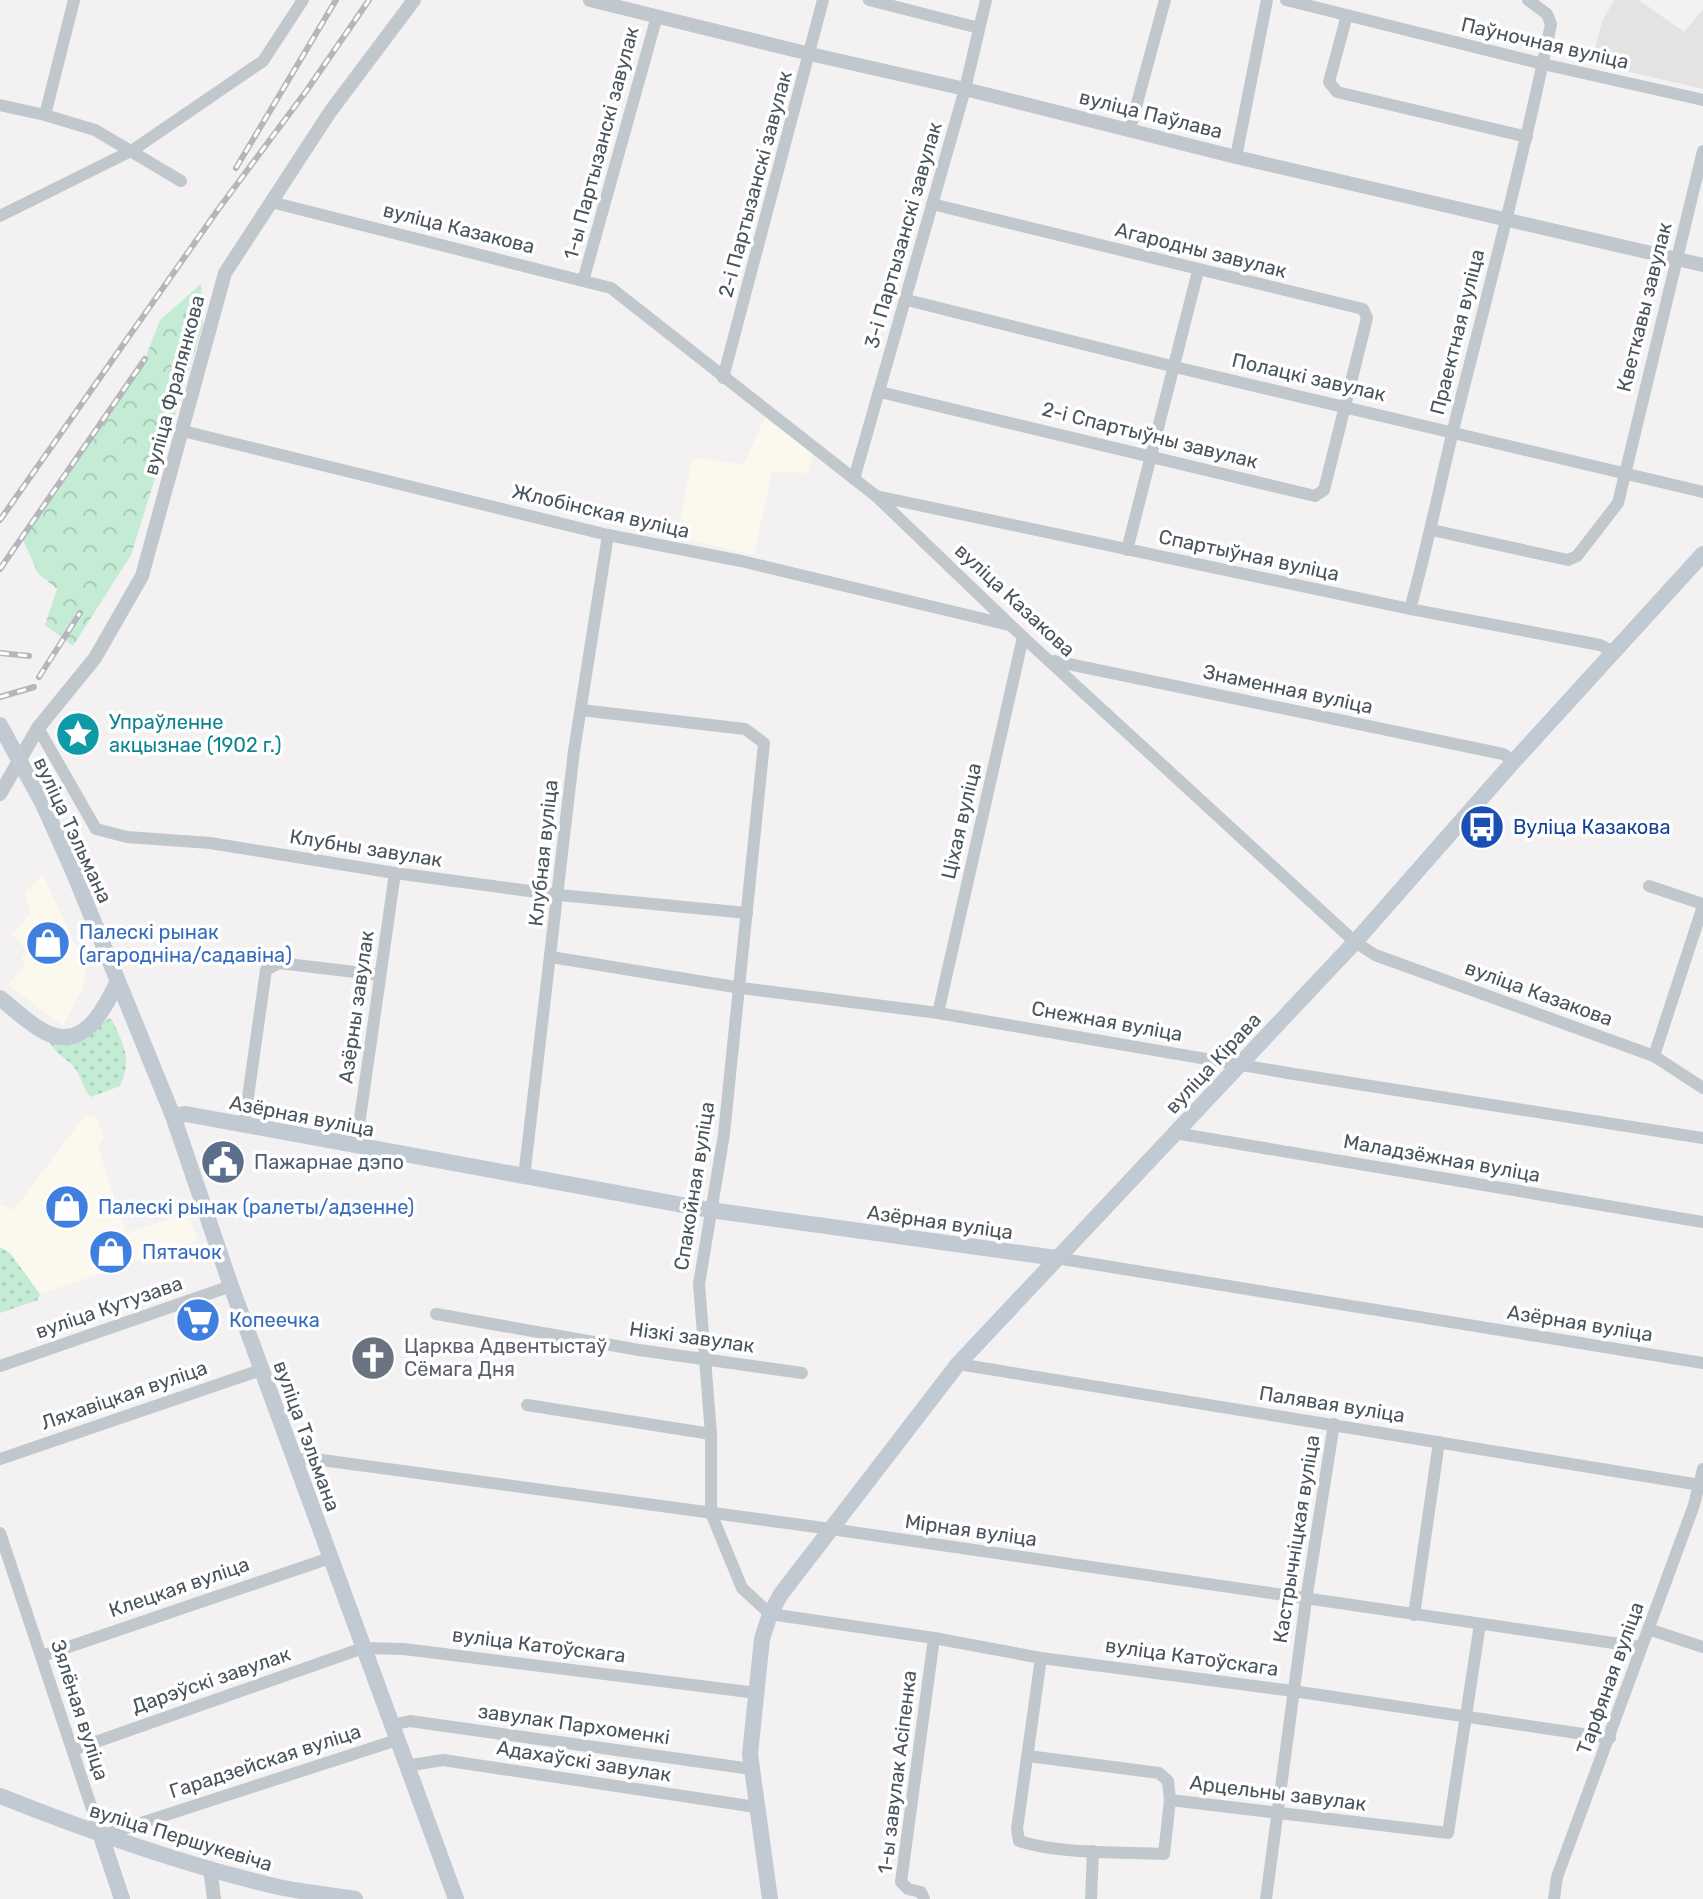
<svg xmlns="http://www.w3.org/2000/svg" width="1703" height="1899" font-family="Rubik,sans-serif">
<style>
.commercial{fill:#fbf8ed}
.education{fill:#e4e3e2}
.grass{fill:url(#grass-dots)}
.forest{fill:url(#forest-crowns)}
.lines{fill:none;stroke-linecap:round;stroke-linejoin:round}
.minor{stroke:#c0c8ce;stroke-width:12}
.tertiary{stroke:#c0c8ce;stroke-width:14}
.secondary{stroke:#c1c9d3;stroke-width:16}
.rail-casing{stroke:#b4b6bb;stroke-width:6}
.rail{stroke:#fff;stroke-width:3;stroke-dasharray:9;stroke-linecap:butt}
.secondary-bridge{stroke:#c1c9d3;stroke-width:16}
.labels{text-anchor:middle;stroke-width:7;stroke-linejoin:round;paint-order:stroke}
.street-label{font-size:20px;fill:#4a545d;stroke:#fff}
.culture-label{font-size:20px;fill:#0d838f;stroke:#fff;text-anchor:start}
.transit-label{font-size:20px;fill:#164399;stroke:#fff;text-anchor:start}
.shop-label{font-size:20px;fill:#366cbe;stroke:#fff;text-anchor:start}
.service-label{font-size:20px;fill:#4e5e75;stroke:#fff;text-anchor:start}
.worship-label{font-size:20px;fill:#5b616d;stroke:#fff;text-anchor:start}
</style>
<defs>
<pattern id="grass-dots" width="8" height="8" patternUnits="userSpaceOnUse" patternTransform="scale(2)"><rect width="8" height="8" fill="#c4ecd5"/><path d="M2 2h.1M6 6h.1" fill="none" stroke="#aaccb9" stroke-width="1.8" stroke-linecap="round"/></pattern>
<pattern id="forest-crowns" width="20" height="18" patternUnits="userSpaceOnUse" patternTransform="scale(2)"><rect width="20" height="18" fill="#c4ecd5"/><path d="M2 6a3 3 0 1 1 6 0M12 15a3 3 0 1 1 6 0" fill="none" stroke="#aaccb9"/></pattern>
</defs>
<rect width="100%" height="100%" fill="#f3f1f1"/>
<g class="commercial">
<path d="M765,417l48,36 -5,20 -36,-1 -18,83 -77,-18 15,-79 52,6z"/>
<path d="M43,875l43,92 -3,21 -20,38 -55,-41 18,-22 -5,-5 6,-7 -15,-16 18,-22 -5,-21z"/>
<path d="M85,1115l12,3 7,20 -6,9 28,86 61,-20 11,27 -158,54 -30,-41 -10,-6v-43l14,6z"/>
</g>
<path class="education" d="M1614,0h25l45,32 19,-23v80l-112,-26 11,-41z"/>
<g class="grass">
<path d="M111,1018c12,25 22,41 9,68l-29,11c-9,-8 -9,-21 -17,-30 -8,-9 -18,-13 -24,-24h11z"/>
<path d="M0,1247l10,6 30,41 -2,6 -38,13z"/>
</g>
<path class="forest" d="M201,284l2,41 -72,230 -58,91 -28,-21 12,-36 -19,-16 -16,-35 123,-179 15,-39z"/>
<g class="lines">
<g class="minor">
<path d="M869,0l110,28"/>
<path d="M1286,0l257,64 160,36"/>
<path d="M1347,15l-18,67 8,10 190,45"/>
<path d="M0,105l45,10 50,15 86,51"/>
<path d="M45,115l29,-115"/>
<path d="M1130,129l35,-129"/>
<path d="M1236,157l31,-157"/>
<path d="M271,202l340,86 265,208 147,141 332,305 20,13 279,101 49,32"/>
<path d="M0,216l133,-66 130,-89 40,-61"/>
<path d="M583,281l74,-265"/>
<path d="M907,300l268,67 528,125"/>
<path d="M723,378l100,-378"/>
<path d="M880,392l435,104 9,-6 43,-172 -4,-9 -431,-105"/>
<path d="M183,431l425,104 133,26 268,64"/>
<path d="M854,479l111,-390 21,-89"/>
<path d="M876,496l534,113 190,36 14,7"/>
<path d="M1432,530l136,30 9,-4 41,-53 85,-352"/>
<path d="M1127,550l71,-279"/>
<path d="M1410,609c18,-64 31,-130 47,-195 33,-130 67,-259 94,-390l-4,-10 -19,-14"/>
<path d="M1054,661l449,93 11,7"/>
<path d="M581,710l164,19 19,14 -40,391 -25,150 12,150v79l31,75 28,26 164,24 107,20 252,33 317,47"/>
<path d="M38,728l58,101 31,8 83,6 185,30 164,22 188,18"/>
<path d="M1649,886l54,18"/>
<path d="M551,957l190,31 197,25 356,61 409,64"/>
<path d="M938,1013l85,-376"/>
<path d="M1654,1056l49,-150"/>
<path d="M244,1125l22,-155 13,-7 101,12"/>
<path d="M1175,1133l528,89"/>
<path d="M356,1146l39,-273"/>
<path d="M524,1177l50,-426 34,-216"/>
<path d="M1056,1258l647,105"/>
<path d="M436,1314l203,36 163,23"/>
<path d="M958,1364l742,121"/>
<path d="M0,1366l231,-80"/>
<path d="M527,1405l184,29"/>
<path d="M0,1459l261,-89"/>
<path d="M295,1463l12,-5 524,71 810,118"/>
<path d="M0,1533l101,303 296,-96"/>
<path d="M1414,1615l25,-173"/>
<path d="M1648,1629l55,18"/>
<path d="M42,1656l288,-98"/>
<path d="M1041,1658l-24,171 2,12c40,13 102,11 145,13l6,-54"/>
<path d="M392,1725l18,-4 341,48"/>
<path d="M73,1750l290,-102 41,1 353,44"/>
<path d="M1028,1756l131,17 9,8 2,19 278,33 32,-209"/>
<path d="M406,1766l37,-6 313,47"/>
<path d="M924,1899l-3,-7 -13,-3 -7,-7 33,-244"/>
<path d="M1091,1899l2,-48"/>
<path d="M1266,1899l40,-299 28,-176"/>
<path d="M1554,1899l3,-22 137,-372 9,-36"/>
</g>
<g class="tertiary">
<path d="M590,0l220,54 155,35 271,68 467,108"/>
<path d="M0,794l38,-66 57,-70 47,-82 83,-303 105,-161 84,-112"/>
<path d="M210,1868l4,31"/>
</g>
<g class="secondary">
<path d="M73,871l100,245 58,170 225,613"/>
<path d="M0,998c14,11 29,26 45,34 38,20 59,-22 72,-49"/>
<path d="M173,1116l13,-2 524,96 346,48"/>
<path d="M0,1796c88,35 177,67 270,89 27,7 57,9 85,14"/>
<path d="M101,1836l21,63"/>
<path d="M770,1899l-20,-145 12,-115 8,-25 11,-20 177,-230 397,-422 159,-181 189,-207"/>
</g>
<g class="rail-casing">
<g id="rail">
<path d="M236,168l100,-168"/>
<path d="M0,520l217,-309 90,-121 62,-90"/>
<path d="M0,569l145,-210"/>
<path d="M0,653l29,3"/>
<path d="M39,677l41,-64"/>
<path d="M0,697l34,-10"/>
</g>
</g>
<use href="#rail" class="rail"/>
<path class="secondary-bridge" d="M0,725l43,79 30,67"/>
</g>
<defs>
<g id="sight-disc" transform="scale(2.3)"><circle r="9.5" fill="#0f9aa8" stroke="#fff"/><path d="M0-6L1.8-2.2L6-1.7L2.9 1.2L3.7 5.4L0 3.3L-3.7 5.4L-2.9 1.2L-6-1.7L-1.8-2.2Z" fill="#fff"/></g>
<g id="bus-disc" transform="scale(2.3)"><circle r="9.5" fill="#1a4fb4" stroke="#fff"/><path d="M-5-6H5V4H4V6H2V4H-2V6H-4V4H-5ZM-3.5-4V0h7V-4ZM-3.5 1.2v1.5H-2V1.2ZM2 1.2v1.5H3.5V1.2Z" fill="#fff"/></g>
<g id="shop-disc" transform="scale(2.3)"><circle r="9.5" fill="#3f7fe0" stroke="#fff"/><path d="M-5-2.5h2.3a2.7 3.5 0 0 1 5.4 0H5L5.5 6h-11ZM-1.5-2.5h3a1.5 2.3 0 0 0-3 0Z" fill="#fff"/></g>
<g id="civic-disc" transform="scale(2.3)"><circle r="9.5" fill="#5c6f8a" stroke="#fff"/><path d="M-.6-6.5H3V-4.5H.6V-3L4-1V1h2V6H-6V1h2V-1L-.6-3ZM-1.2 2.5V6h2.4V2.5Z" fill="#fff"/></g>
<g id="supermarket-disc" transform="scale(2.3)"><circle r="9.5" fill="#3f7fe0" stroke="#fff"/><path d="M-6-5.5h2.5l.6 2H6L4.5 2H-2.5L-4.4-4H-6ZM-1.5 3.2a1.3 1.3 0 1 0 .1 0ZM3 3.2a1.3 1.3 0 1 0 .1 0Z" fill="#fff"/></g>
<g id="church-disc" transform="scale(2.3)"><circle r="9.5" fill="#6b7280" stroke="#fff"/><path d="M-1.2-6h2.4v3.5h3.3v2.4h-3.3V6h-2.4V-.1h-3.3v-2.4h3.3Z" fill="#fff"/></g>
</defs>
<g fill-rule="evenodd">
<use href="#sight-disc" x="78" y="734"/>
<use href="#bus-disc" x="1482" y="827"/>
<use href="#shop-disc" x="48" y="943"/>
<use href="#civic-disc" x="223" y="1162"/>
<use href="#shop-disc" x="67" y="1207"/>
<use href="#shop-disc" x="111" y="1252"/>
<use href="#supermarket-disc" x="198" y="1320"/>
<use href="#church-disc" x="373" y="1358"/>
</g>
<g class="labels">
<g class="street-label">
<text transform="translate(1545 43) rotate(13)" y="7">Паўночная вуліца</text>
<text transform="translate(1151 114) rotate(14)" y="7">вуліца Паўлава</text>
<text transform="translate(601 143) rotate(-75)" y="7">1-ы Партызанскі завулак</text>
<text transform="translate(755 184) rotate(-75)" y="7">2-і Партызанскі завулак</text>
<text transform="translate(459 228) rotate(14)" y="7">вуліца Казакова</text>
<text transform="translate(903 235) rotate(-74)" y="7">3-і Партызанскі завулак</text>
<text transform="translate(1201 250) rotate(14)" y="7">Агародны завулак</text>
<text transform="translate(1644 307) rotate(-76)" y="7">Кветкавы завулак</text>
<text transform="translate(1457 332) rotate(-76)" y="7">Праектная вуліца</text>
<text transform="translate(1309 377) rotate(13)" y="7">Полацкі завулак</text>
<text transform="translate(174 385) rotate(-75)" y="7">вуліца Фралянкова</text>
<text transform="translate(1150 435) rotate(14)" y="7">2-і Спартыўны завулак</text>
<text transform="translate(601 511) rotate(13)" y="7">Жлобінская вуліца</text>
<text transform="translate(1249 555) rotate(12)" y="7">Спартыўная вуліца</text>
<text transform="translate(1015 600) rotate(43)" y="7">вуліца Казакова</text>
<text transform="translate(1288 689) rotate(12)" y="7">Знаменная вуліца</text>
<text transform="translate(961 821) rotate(-77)" y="7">Ціхая вуліца</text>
<text transform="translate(73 830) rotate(65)" y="7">вуліца Тэльмана</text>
<text transform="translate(366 848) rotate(9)" y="7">Клубны завулак</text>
<text transform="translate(543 853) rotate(-84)" y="7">Клубная вуліца</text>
<text transform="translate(1539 993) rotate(20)" y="7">вуліца Казакова</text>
<text transform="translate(356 1007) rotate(-82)" y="7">Азёрны завулак</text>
<text transform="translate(1107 1021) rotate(10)" y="7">Снежная вуліца</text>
<text transform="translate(1213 1063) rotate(-47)" y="7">вуліца Кірава</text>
<text transform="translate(302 1116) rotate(11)" y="7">Азёрная вуліца</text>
<text transform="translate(1442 1158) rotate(10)" y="7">Маладзёжная вуліца</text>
<text transform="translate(694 1186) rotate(-81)" y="7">Спакойная вуліца</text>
<text transform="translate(940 1222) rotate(8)" y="7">Азёрная вуліца</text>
<text transform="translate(109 1307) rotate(-19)" y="7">вуліца Кутузава</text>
<text transform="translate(1580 1323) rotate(9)" y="7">Азёрная вуліца</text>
<text transform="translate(692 1337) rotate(8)" y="7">Нізкі завулак</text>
<text transform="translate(124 1395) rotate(-19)" y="7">Ляхавіцкая вуліца</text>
<text transform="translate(1332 1404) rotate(9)" y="7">Палявая вуліца</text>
<text transform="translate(307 1436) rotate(70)" y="7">вуліца Тэльмана</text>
<text transform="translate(971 1530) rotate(8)" y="7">Мірная вуліца</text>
<text transform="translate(1296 1539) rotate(-81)" y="7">Кастрычніцкая вуліца</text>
<text transform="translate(179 1587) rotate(-19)" y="7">Клецкая вуліца</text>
<text transform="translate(539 1645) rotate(7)" y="7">вуліца Катоўскага</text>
<text transform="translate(1192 1657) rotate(8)" y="7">вуліца Катоўскага</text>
<text transform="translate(1610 1678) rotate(-70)" y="7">Тарфяная вуліца</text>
<text transform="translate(211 1680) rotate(-19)" y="7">Дарэўскі завулак</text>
<text transform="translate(80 1710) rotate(72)" y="7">Зялёная вуліца</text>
<text transform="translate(574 1724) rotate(8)" y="7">завулак Пархоменкі</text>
<text transform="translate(265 1761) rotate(-18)" y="7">Гарадзейская вуліца</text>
<text transform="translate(584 1761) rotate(9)" y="7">Адахаўскі завулак</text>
<text transform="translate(897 1772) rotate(-83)" y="7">1-ы завулак Асіпенка</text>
<text transform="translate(1278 1793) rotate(7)" y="7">Арцельны завулак</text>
<text transform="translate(181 1837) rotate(17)" y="7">вуліца Першукевіча</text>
</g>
<g class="culture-label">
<text x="109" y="729">Упраўленне<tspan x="109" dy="23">акцызнае (1902 г.)</tspan></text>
</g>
<g class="transit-label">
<text x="1513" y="834">Вуліца Казакова</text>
</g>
<g class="shop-label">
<text x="79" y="939">Палескі рынак<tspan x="79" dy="23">(агародніна/садавіна)</tspan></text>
<text x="98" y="1214">Палескі рынак (ралеты/адзенне)</text>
<text x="142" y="1259">Пятачок</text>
<text x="229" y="1327">Копеечка</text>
</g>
<g class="service-label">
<text x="254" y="1169">Пажарнае дэпо</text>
</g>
<g class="worship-label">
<text x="404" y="1353">Царква Адвентыстаў<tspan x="404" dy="23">Сёмага Дня</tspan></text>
</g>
</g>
</svg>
